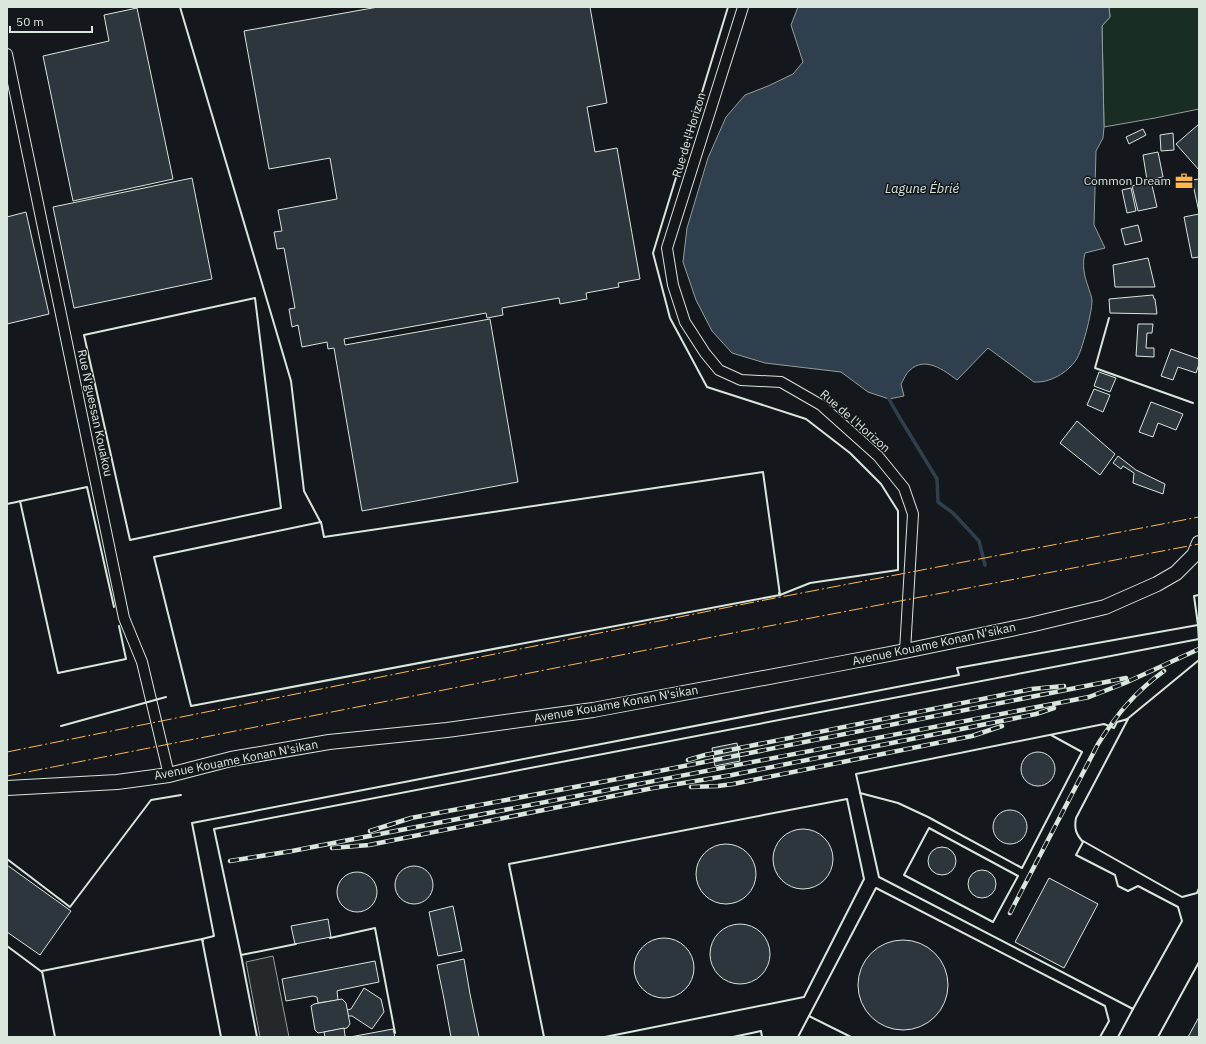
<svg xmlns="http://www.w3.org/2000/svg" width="1206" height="1044" font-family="'IBM Plex Sans',sans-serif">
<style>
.green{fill:#1a2d24;stroke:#939e99}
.parking{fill:#24282b;stroke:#939e99}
.water{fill:#2f3f4d;stroke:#939e99}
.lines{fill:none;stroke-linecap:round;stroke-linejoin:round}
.stream{stroke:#2f3f4d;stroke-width:3.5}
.building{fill:#2c363c;stroke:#d8e6dc}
.street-casing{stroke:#d8e6dc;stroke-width:12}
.secondary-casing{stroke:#d8e6dc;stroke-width:16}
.street{stroke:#14181c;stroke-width:10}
.secondary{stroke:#14181c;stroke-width:14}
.rail-casing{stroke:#d8e6dc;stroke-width:4.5}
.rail{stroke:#14181c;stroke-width:3;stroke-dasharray:9;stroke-linecap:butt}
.wall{stroke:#d8e6dc;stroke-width:2}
.power{stroke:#ffb74d;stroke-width:1;stroke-dasharray:14 3 2 3;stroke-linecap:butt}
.labels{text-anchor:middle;stroke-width:3;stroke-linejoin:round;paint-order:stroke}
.street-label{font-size:12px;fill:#d8e6dc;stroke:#14181c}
.poi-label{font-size:12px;fill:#d8e6dc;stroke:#14181c;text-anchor:end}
.water-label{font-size:13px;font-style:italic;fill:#d8e6dc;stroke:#14181c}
</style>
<rect width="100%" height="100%" fill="#14181c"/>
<path class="green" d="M1109,7h90v102l-44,9 -51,9 -2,-101 8,-9z"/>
<path class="parking" d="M273,956l16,81h-29l-14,-75z"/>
<path class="water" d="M798,7h311l1,10 -8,9 2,101 -1,11 -7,13 -2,74 11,23 -20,5c-3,11 -1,23 3,33 1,5 4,10 4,15 0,11 -10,51 -16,59 -9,13 -26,23 -42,22l-46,-34 -31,32c-13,-10 -32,-24 -47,-10 -4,3 -6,9 -9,14l3,12 -15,3 -21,-7 -27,-20 -76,-9 -33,-10 -20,-22 -16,-31 -13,-38 4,-34 21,-70 18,-41 19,-22 23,-9 25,-12 10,-12 -12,-37z"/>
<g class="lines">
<path class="stream" d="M889,395v4l9,16 39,64 1,23 15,11 26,28 6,24"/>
</g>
<g class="building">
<path d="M378,7h212l17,96 -20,4 8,45 22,-4 23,131 -22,4 1,4 -33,6 1,6 -27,5 -1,-6 -57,10 1,7 -16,3 -1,-5 -142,26 1,6 145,-26 28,163 -156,29 -28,-163 -6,1 -1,-7 -25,5 -4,-22 -6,2 -3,-18 6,-1 -11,-60 -7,1 -3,-17 8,-1 -4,-21 59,-11 -7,-41 -61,11 -25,-138z"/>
<path d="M137,8l36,171 -100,22 -30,-145 66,-15 -5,-26z"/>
<path d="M1199,124v46l-23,-26z"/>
<path d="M1143,129l3,6 -17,9 -3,-7z"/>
<path d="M1173,133l1,17 -13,1 -1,-16z"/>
<path d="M1158,152l5,25 -16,3 -4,-25z"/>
<path d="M192,178l20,101 -138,29 -21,-101z"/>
<path d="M1199,179v33l-7,-32z"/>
<path d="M1151,181l6,26 -19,4 -6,-25z"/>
<path d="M1131,188l5,23 -9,2 -5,-23z"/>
<path d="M26,212l23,102 -42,10v-107z"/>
<path d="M1199,214v43l-7,1 -8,-41z"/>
<path d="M1138,225l4,16 -17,4 -4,-16z"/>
<path d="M1148,258l7,29h-40l-2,-22z"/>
<path d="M1153,295l1,4h1l2,15 -47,-1 -1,-14z"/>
<path d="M1138,324h15l-1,9h-5l-1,15h8v9l-18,-1z"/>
<path d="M1171,349l28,10v5l-3,9 -18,-6 -5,13 -12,-4z"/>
<path d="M1099,372l17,6 -6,14 -16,-6z"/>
<path d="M1094,389l16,6 -7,17 -16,-7z"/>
<path d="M1151,402l32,12 -7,16 -18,-7 -5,14 -14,-5z"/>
<path d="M1077,421l38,33 -15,21 -40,-32z"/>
<path d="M1118,456l18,14 29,14 -2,10 -30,-11 1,-10 -11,-7 -2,3 -8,-6z"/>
<path d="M737,743l3,18 -25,5 -3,-18z"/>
<circle cx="1038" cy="769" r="17"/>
<circle cx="1010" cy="827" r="17"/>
<circle cx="803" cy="859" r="30"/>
<circle cx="726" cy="874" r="30"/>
<circle cx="942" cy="861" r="14"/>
<path d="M7,865l64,46 -31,44 -33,-23z"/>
<circle cx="414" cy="885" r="19"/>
<circle cx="982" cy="884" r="14"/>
<circle cx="357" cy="892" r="20"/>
<path d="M1049,878l49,26 -34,64 -49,-26z"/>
<path d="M453,906l9,45 -24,5 -9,-44z"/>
<path d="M328,919l3,18 -36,7 -4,-18z"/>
<circle cx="740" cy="954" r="30"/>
<circle cx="664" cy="968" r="30"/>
<circle cx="903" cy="985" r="45"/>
<path d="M464,959l6,35 9,43h-28l-7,-38 -7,-34z"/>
<path d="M375,961l4,21 -39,8 -3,1 1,9 -20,3 -1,-6 -4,-1 -27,5 -4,-22z"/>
<path d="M364,988l17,11 3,13 -12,17 -20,-13h-4l-1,-6 4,-1z"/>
<path d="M342,999l4,4 4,21 -3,4 -29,5 -3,-3 -4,-24 3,-2z"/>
<path d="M1199,1017v20h-11z"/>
<path d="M344,1028l1,8 2,1h-22l-1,-5z"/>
<path d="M393,1029l2,8h-45z"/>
</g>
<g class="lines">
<g class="street-casing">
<g id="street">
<path d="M743,7l-76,241 6,37 12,37 20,31 14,17 22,10 40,2 40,23 57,51 26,32 9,26 -8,137"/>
<path d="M7,54l117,564 18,44 27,113"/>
</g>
</g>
<g class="secondary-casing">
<path id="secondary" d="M7,788l110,-6 52,-7 62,-16 98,-17 118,-12 146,-20 229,-43 83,-16 125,-26 75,-18 52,-23 19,-11 18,-18 5,-12"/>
</g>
<use href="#street" class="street"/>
<use href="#secondary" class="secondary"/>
<g class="rail-casing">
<g id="rail">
<path d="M688,760l17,-5 327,-66 32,-3"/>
<path d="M691,787l27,-1 15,-2 239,-48 30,-10"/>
<path d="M370,831l41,-13 238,-45 477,-95"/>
<path d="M332,848l37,-3 284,-57 79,-13 304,-61 18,-6"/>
<path d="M230,861l62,-10 797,-154 36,-14 74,-34"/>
<path d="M1010,913l88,-169c19,-30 37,-52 66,-73"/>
</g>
</g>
<use href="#rail" class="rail"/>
<g class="wall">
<path d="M180,7l111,374 13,110 17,32"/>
<path d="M728,7l-75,246 17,65 37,69 99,32 44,34 31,31 17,27v59l-88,13 -30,12 -1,-2"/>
<path d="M255,298l26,210 -151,32 -46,-205z"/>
<path d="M1109,318l-14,50 98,35"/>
<path d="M763,472l17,123 -589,111 -37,-149 167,-35 3,15z"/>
<path d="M20,501l38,172 68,-14 -7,-33"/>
<path d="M7,504l80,-17 27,120"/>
<path d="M1198,625l-4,-29 5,-1"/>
<path d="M1128,719l-52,99c-2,11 0,16 7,24l-7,13 39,20 3,11 10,5 10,-5 40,21 4,14 -49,88 -254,-132 -23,-103 248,-50 10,4 3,-6z"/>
<path d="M1126,720l73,-60"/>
<path d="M61,726l105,-29"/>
<path d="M860,793l38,10 30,14 94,51 60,-116 -31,-17"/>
<path d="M929,828l89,48 -25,46 -89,-47z"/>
<path d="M1083,841l99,56 15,-4 2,-5"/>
<path d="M7,859l63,48 81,-107 30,-5"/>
<path d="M330,938l45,-10 20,105"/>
<path d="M7,946l35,26"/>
<path d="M241,955l55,-11"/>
<path d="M809,1016l42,21"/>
<path d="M55,1037l-13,-66 160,-32 1,2"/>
<path d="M221,1037l-19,-98 12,-3 -22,-113 767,-148 -2,-7 241,-43 1,18"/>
<path d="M257,1037l-16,-82 -27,-126 985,-190"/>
<path d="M544,1037l-35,-173 338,-65 17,80 -60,118 -199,40"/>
<path d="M733,1037l28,-6 1,6"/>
<path d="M798,1037l78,-149 229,118 4,15 -9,16"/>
<path d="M1118,1037l15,-28 -2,-1"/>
<path d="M1158,1037l41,-75"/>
</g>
<g class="power">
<path d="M7,752l737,-148 455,-87"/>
<path d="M7,776l741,-146 451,-86"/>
</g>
</g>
<defs>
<g id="office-bare" transform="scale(1.38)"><path d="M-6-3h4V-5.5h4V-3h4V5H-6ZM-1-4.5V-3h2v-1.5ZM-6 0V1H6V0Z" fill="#ffb74d" stroke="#14181c" stroke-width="2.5" paint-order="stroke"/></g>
</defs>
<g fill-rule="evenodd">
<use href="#office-bare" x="1184" y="181"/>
</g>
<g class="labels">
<g class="street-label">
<text transform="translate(689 135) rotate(-73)" y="4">Rue de l'Horizon</text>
<text transform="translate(95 413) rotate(78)" y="4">Rue N'guessan Kouakou</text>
<text transform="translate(855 421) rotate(41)" y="4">Rue de l'Horizon</text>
<text transform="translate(934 644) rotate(-12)" y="4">Avenue Kouame Konan N'sikan</text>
<text transform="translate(616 704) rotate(-10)" y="4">Avenue Kouame Konan N'sikan</text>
<text transform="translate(236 760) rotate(-11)" y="4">Avenue Kouame Konan N'sikan</text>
</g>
<g class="poi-label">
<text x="1171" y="185">Common Dream</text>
</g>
<g class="water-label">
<text x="922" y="193">Lagune Ébrié</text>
</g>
</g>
<rect width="1206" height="1044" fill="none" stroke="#d8e6dc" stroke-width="16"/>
<path d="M10 26v6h82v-6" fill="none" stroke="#d8e6dc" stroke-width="2"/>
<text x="16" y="26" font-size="12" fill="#d8e6dc" stroke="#14181c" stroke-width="3" paint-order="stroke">50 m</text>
</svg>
